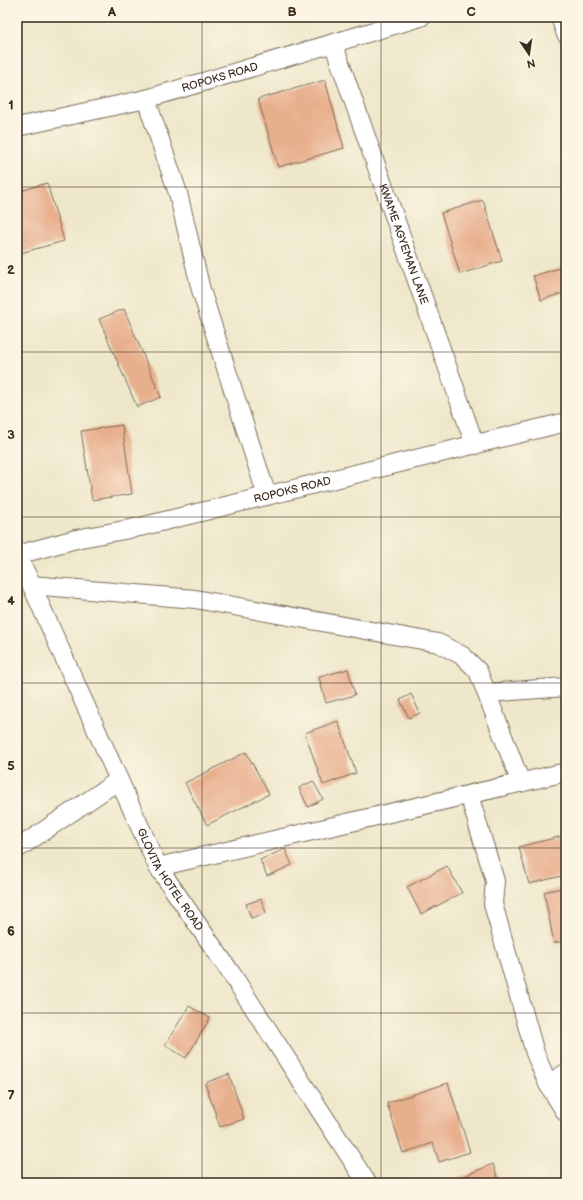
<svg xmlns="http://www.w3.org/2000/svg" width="583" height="1200" font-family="'Balsamiq Sans',sans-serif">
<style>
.building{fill:#e8af8d}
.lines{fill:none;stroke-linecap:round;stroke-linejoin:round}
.street-casing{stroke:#7a6c5a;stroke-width:20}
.street{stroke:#fff;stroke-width:18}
.grid{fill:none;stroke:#3b2a1e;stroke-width:1;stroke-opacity:0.55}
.labels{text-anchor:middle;stroke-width:3;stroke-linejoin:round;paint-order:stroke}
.street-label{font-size:11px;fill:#3b2a1e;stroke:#fcf5e5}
.neatline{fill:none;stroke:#3b2a1e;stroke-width:1.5}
.grid-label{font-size:13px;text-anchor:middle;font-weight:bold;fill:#3b2a1e}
</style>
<rect width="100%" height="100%" fill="#fcf5e5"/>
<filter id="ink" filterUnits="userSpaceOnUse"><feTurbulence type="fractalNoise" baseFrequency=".025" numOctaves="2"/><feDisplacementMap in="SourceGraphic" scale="8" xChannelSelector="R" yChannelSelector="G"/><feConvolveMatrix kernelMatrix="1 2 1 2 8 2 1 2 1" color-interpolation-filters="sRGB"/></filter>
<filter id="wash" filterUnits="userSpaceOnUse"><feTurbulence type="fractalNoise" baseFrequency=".012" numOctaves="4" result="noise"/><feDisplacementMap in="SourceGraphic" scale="16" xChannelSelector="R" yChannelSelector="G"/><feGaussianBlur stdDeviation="0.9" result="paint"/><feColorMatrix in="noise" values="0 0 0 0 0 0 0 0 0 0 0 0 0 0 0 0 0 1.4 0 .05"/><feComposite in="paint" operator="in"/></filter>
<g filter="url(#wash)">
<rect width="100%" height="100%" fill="#eee7ca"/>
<g id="blocks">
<g class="building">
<path d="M325,80l19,68 -66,19 -20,-68z"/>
<path d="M47,183l17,58 -47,13v-42l4,-1 -4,-14v-5z"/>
<path d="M483,200l19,61 -42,13 -19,-61z"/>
<path d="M566,266v26l-25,8 -8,-24z"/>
<path d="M124,309l37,88 -24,10 -38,-88z"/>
<path d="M122,425l10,69 -40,6 -11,-69z"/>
<path d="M348,669l7,26 -29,8 -7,-26z"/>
<path d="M411,694l9,19 -11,5 -9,-18z"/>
<path d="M338,721l18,52 -33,12 -18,-52z"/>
<path d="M246,752l23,42 -62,31 -22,-42z"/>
<path d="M313,781l10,18 -15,8 -9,-19z"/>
<path d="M566,835v40l-37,9 -10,-37z"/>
<path d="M285,849l7,16 -25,11 -7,-16z"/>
<path d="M447,866l15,27 -41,21 -14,-27z"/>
<path d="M566,887v54l-12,2 -10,-51z"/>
<path d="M261,899l5,14 -15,5 -5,-14z"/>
<path d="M189,1006l21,12 -24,40 -21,-13z"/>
<path d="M229,1074l15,45 -24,8 -15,-44z"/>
<path d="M448,1083l22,69 -31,10 -6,-19 -30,10 -16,-50z"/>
<path d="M493,1164l7,19h-53z"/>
</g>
</g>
</g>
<g filter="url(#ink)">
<use href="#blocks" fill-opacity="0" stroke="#7a6c5a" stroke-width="1"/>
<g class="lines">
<g class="street-casing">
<g id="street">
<path d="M560,17l6,17"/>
<path id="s1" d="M333,43l142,402"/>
<path d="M146,99l32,94 23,97 66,206"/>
<path id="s2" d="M17,127l129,-28 275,-82"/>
<path id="s3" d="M17,553l141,314 73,106 136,210"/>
<path id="s4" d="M17,555l59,-16 64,-12 426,-105"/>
<path d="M31,585l164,14 243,44 25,13 15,15 43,112"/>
<path d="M487,693l79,-6"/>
<path d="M469,795l26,86 -2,23 42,149 13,31 18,29"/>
<path d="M17,849l102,-69"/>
<path d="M158,867l408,-95"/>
<path d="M548,1084l18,-11"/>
</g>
</g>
<use href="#street" class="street"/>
</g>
</g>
<path class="grid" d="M202,17v1166M381,17v1166M17,187h549M17,352h549M17,517h549M17,683h549M17,848h549M17,1013h549"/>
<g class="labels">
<g class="street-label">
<text dy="4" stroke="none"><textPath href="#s2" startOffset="209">ROPOKS ROAD</textPath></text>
<text dy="4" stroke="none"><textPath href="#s1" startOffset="213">KWAME AGYEMAN LANE</textPath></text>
<text dy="4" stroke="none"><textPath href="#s4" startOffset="283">ROPOKS ROAD</textPath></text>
<text dy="4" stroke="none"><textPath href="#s3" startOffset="361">GLOVITA HOTEL ROAD</textPath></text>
</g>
</g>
<rect width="583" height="1200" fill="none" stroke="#fcf5e5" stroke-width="44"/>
<g transform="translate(529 54) rotate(167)" stroke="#fcf5e5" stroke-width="3" paint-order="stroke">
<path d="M0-3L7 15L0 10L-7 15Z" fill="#3b2a1e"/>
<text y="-6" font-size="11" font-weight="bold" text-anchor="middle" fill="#3b2a1e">N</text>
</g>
<rect x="22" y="22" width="539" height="1156" class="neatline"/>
<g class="grid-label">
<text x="112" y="16">A</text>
<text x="292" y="16">B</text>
<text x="471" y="16">C</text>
<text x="11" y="109">1</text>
<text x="11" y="274">2</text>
<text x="11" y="439">3</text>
<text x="11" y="605">4</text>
<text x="11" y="770">5</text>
<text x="11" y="935">6</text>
<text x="11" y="1100">7</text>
</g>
</svg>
